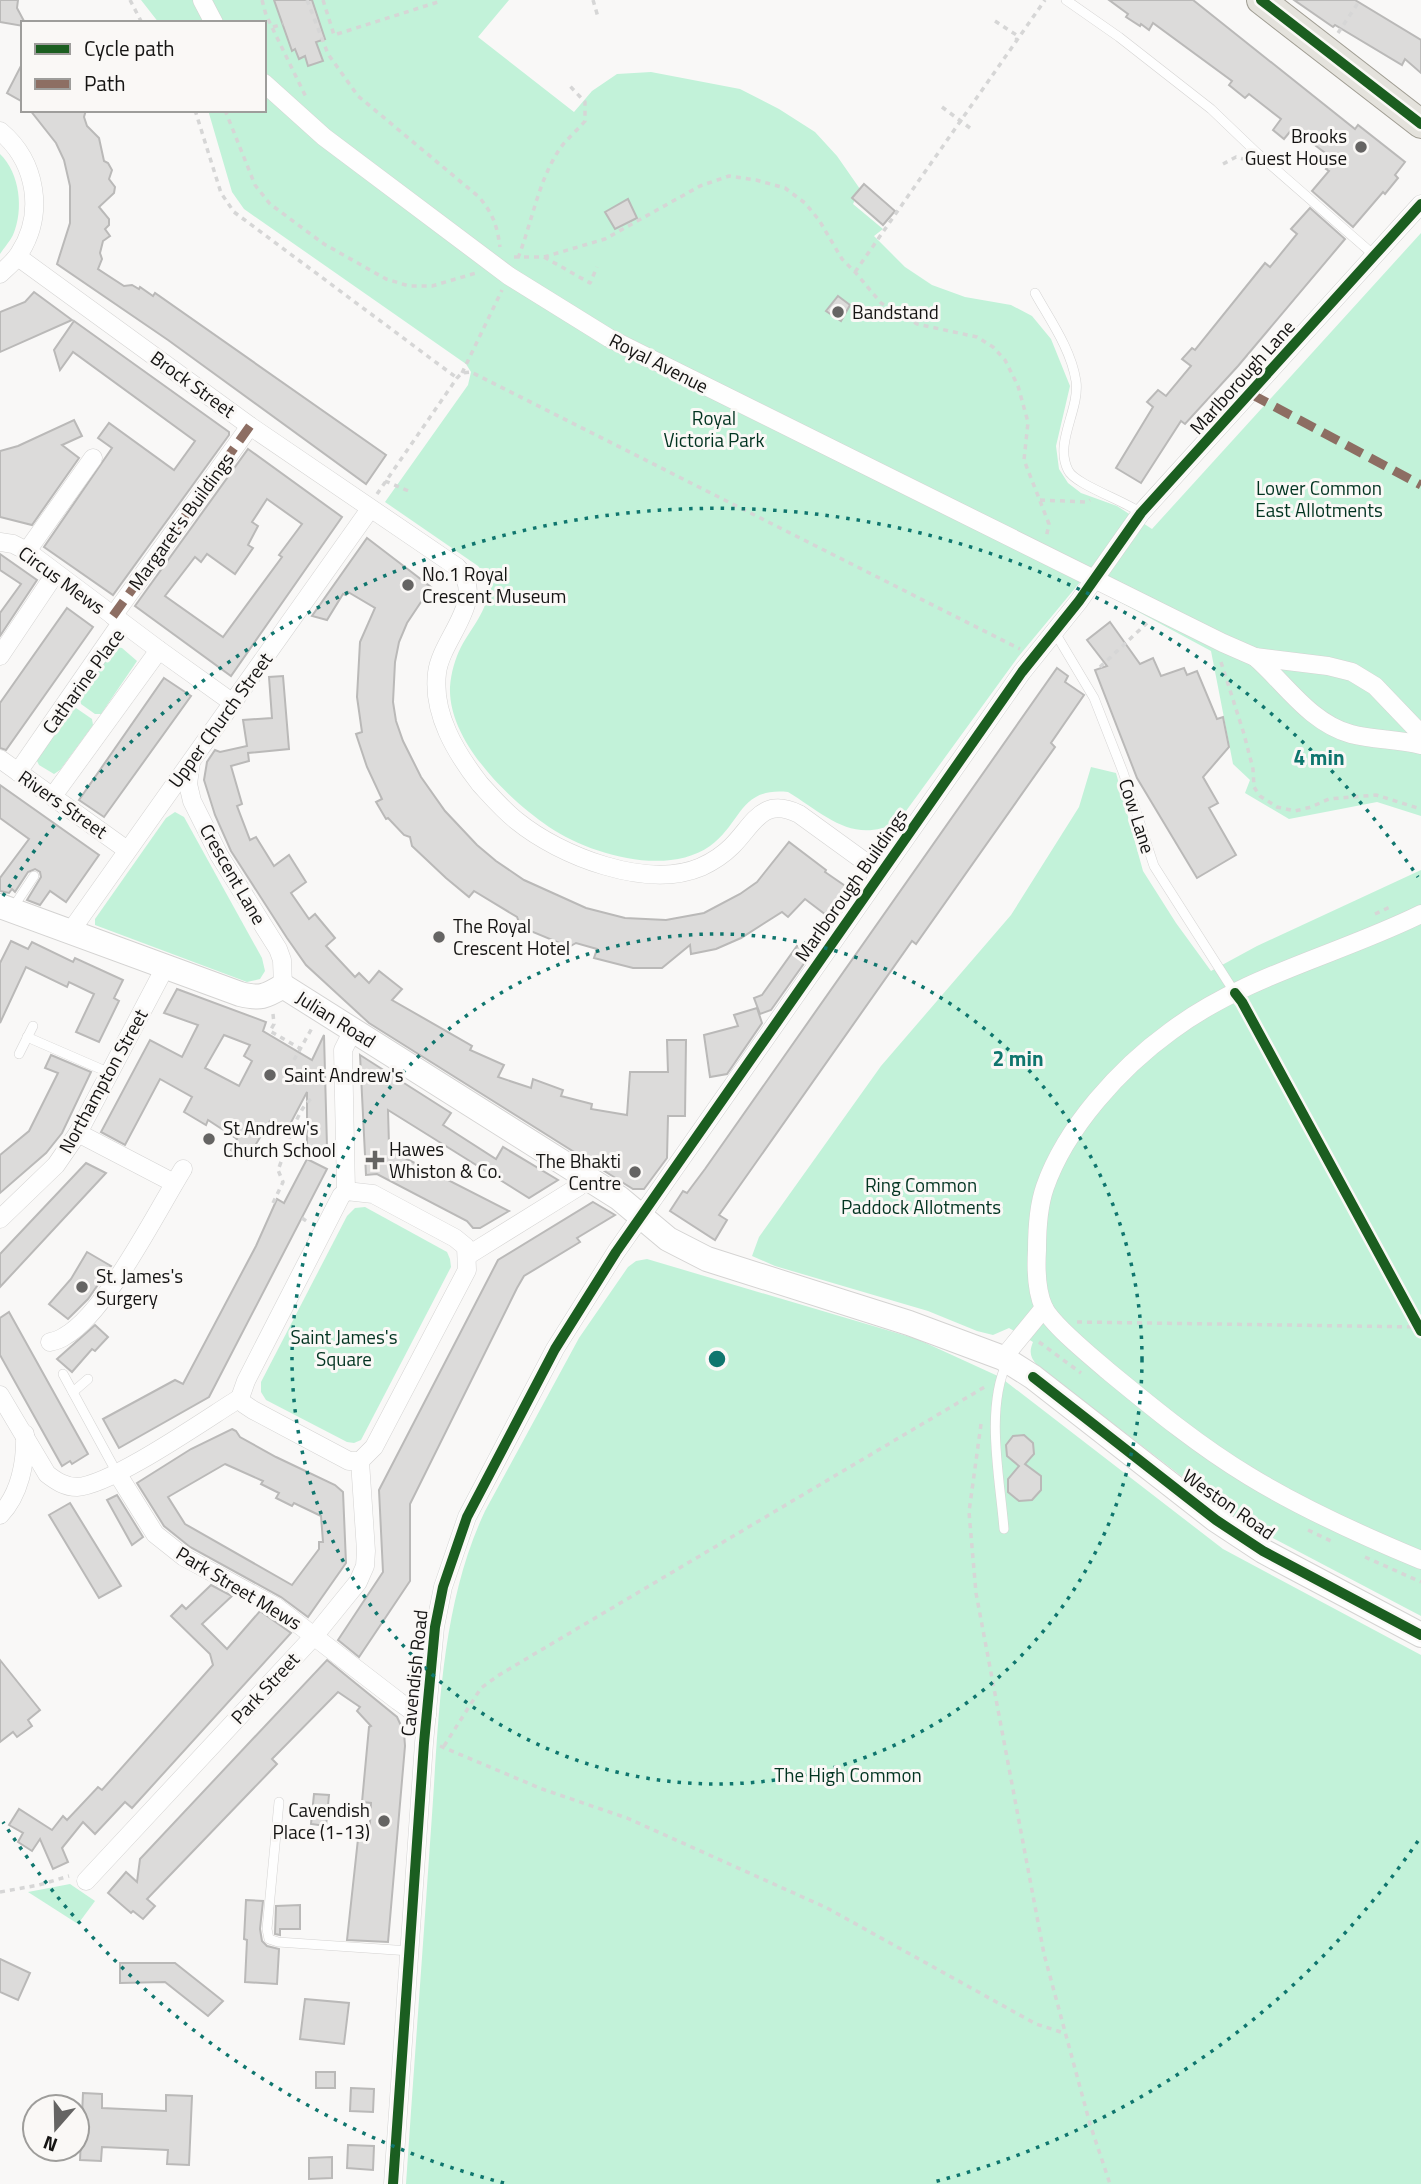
<svg xmlns="http://www.w3.org/2000/svg" width="1421" height="2184" font-family="'Titillium Web',sans-serif">
<style>
.green{fill:#c2f2d9}
.building{fill:#dcdbda;stroke:#bab9b8;stroke-width:2;fill-rule:evenodd}
.lines{fill:none;stroke-linecap:round;stroke-linejoin:round}
.lane-casing{stroke:#d4d3d2;stroke-width:10}
.street-casing{stroke:#d4d3d2;stroke-width:19}
.secondary-casing{stroke:#d4d3d2;stroke-width:26}
.primary-casing{stroke:#a09d93;stroke-width:30}
.path{stroke:#d6d6d6;stroke-width:3.5;stroke-dasharray:5 5;stroke-linecap:butt}
.lane{stroke:#fefefe;stroke-width:9}
.street{stroke:#fefefe;stroke-width:18}
.secondary{stroke:#fefefe;stroke-width:24}
.primary{stroke:#e4e2dc;stroke-width:28}
.quiet{stroke:#8d6e63;stroke-width:9;stroke-dasharray:18 9;stroke-linecap:butt}
.cycleway-casing{stroke:#faf8f6;stroke-width:15}
.cycleway{stroke:#1b5e20;stroke-width:10}
.ring{fill:none;stroke:#0f766e;stroke-width:3.5;stroke-dasharray:3.5 7}
.poi-dot{fill:#656463;stroke:#faf8f6;stroke-width:2.5}
.labels{text-anchor:middle;stroke-width:6;stroke-linejoin:round;paint-order:stroke}
.poi-label{font-size:19px;fill:#151413;stroke:#faf8f6;text-anchor:start}
.street-label{font-size:19px;fill:#151413;stroke:#faf8f6}
.park-label{font-size:19px;fill:#023421;stroke:#faf8f6}
.centre{fill:#0f766e;stroke:#faf8f6;stroke-width:3.5}
.ring-label{font-size:21px;text-anchor:middle;font-weight:bold;fill:#0f766e;stroke:#faf8f6;stroke-width:6;stroke-linejoin:round;paint-order:stroke}
</style>
<rect width="100%" height="100%" fill="#f9f8f7"/>
<g class="green">
<path d="M141,0h368l-31,37 96,75 18,-21 25,-17 34,-2 89,17 39,20 36,23 22,24 23,33 -7,15 30,25 -9,7 31,31 27,18 33,12 46,8 21,11 19,23 19,47 -14,60 3,23 9,14 13,10 36,13 35,23 269,-296v583l-44,-14 -88,17 -44,-26 5,-13 -17,-16 -22,-113 -130,-70 -63,76 -120,165c-46,23 -72,-7 -110,-30 -49,-5 -46,31 -78,54 -44,31 -121,8 -161,-19 -41,-28 -101,-86 -99,-140 1,-14 5,-28 11,-40 14,-26 42,-53 17,-81l-93,-64 83,-117 3,-13 -5,-8 -222,-155 -12,-17 -24,-82h56v-87h-105z"/>
<path d="M0,154c20,19 24,56 13,81 -3,6 -9,13 -13,19z"/>
<path d="M117,647l5,1 15,13 -36,53h-6l-14,-10 -1,-6 34,-49z"/>
<path d="M76,708l16,11 1,6 -33,45 -6,4 -15,-9 -3,-6 33,-47z"/>
<path d="M1091,767l25,6 27,98 33,52 35,48 46,-25 164,-76v746l-184,-97 -200,-154c-7,-8 -8,-13 -4,-23l-24,-14 -16,7 -16,-4 -49,-20 -153,-45 -23,-10 7,-19 122,-171 130,-151 68,-108z"/>
<path d="M175,812l9,5 78,141 3,13 -5,8 -13,3 -152,-57v-6l71,-101z"/>
<path d="M365,1207l82,45 3,7 1,8 -90,173 -7,3 -7,-1 -81,-42 -5,-8v-10l86,-166 8,-8z"/>
<path d="M647,1259l270,80 83,38 223,172 198,106v529h-1015c8,-118 17,-237 25,-355 8,-106 8,-220 54,-318l94,-173 49,-71 8,-6z"/>
<path d="M70,1884l25,17 -17,23 -50,-32z"/>
</g>
<g class="building">
<path d="M0,0h18l-1,8 8,15 -2,3 -23,-4z"/>
<path d="M274,0h38l13,39 -9,3 7,19 -15,5 -3,-10 -6,3 -4,-10 -3,2z"/>
<path d="M1109,0h84l162,129 3,-4 47,37 -10,13 3,3 -13,16 -2,-2 -30,35 -41,-36 17,-20 -3,-2 8,-9 -41,-32 -9,11 -11,-9 8,-11 -32,-25 -4,4 -16,-13 3,-4 -79,-58 -4,7 -8,-6 -1,2 -14,-9 2,-3z"/>
<path d="M1294,0h61l66,40v33l-16,-14 -3,6 -67,-40 -2,2z"/>
<path d="M23,62v40l-16,-9z"/>
<path d="M30,110h56l-2,7 3,9 12,12 5,23 4,2 4,7 -3,9 6,8 -1,6 -15,14 10,12v6l-4,4 5,7 -7,5 -3,12 2,6 -4,10 26,17 8,-1 7,4 1,-2 13,9 2,-3 231,162 -20,29 -198,-144 -111,-76 13,-41v-37l-6,-26 -8,-17z"/>
<path d="M864,184l31,27 -12,14 -31,-27z"/>
<path d="M628,199l9,19 -22,11 -10,-17z"/>
<path d="M1310,208l35,31 -107,127 -53,58 -4,-3 -40,62 -25,-15 37,-61 -6,-5 11,-12 8,6 25,-30 -9,-7 10,-11 3,2 70,-87 5,4 27,-33 -6,-5z"/>
<path d="M34,292l38,28 -72,32v-40l25,-10z"/>
<path d="M838,296l12,9 -9,16 -15,-10z"/>
<path d="M74,321l155,111v3l-116,160 -69,-48 68,-99 -14,-10 11,-15 65,47 21,-29 -122,-89 -13,18 -6,-20z"/>
<path d="M74,420l8,16 -20,9 17,13 -47,67 -32,-8v-66l18,-5z"/>
<path d="M248,449l94,68 -111,159 -96,-70zM267,499l35,25 -23,31 3,2 -59,80 -58,-41 30,-39 6,5 6,-8 28,20 18,-26 -5,-3 10,-19 -6,-4z"/>
<path d="M367,538l64,49 -24,36 -8,19 -4,20 -2,40 3,19 7,20 18,36 24,34 32,34 19,16 28,19 62,28 39,10 41,2 38,-7 36,-19 17,-12 32,-40 37,28 -1,2 29,20 -20,29 -29,-22 -17,18 -6,-5 -41,26 -25,11 -25,5 -1,-9 -28,23h-29l-39,-10 3,-9 -21,-6 -7,4 -43,-18 -4,1 -5,-13 -43,-26 -5,6 -23,-19 -34,-32 -2,-9 -6,-2 -16,-17 -2,1 -10,-17 6,-3 -15,-32 -11,-33 6,-2 -5,-35 3,-55 15,-34 -27,-16 -2,3 -3,-1 -16,26 -15,-4z"/>
<path d="M0,554l37,26 -37,56v-23l21,-29 -21,-14z"/>
<path d="M67,608l26,19 -87,123 -6,-2v-45z"/>
<path d="M1110,622l30,42 13,-6 8,18 23,-8 3,7 10,-4 20,48 6,-2 6,30 -26,30 15,26 -9,5 27,47 -39,23 -60,-100 -42,-108 12,-4 -20,-26z"/>
<path d="M1057,668l11,8 -3,6 19,13 -33,48 4,4 -139,197 -4,-3 -193,274 8,5 -12,20 -45,-29 13,-20 4,2 18,-24z"/>
<path d="M283,676l6,73 -41,4 1,8 -18,5 11,38 -5,2 13,34 6,-3 18,29 15,-11 17,27 -15,11 18,26 6,-5 20,24 -9,8 29,31 4,-4 10,10 10,-12 23,18 -10,11 80,46 -2,4 34,15 -6,12 33,11 2,-9 30,11 -2,6 31,8 -1,5 36,6 3,-43h38l-1,-32h19l-1,76h-17l-1,42 -23,31h-11l-264,-166 -63,-58 -19,-27 -56,-87 -16,-36 -11,-35 3,-18 8,-12 5,2 27,-6 -4,-26 29,-2 -3,-41z"/>
<path d="M164,678l27,18 -87,121 -25,-17z"/>
<path d="M0,785l99,70 -33,47 -16,-11 -10,14 -13,-5 14,-23 -1,-5 -5,-3 -7,3 -13,20 -3,-3 -3,4 -9,-2v-13l29,-39 -29,-21z"/>
<path d="M11,941l17,8 4,-7 41,20 2,-4 48,22 -9,18 5,3 -20,41 -23,-10 18,-38 -25,-12 -2,5 -41,-20 -26,56v-60z"/>
<path d="M797,946l13,9 -39,55 -11,4 -6,-16 8,-3z"/>
<path d="M177,989l89,33 -3,9 49,29 12,-25 3,112h-20v-55l-20,38 -17,-9 -23,38 -16,-9 6,-11 -29,-19 -2,5 -22,-13 8,-15 -32,-18 -35,66 -24,-13 49,-92 32,17 16,-32 -34,-12zM224,1035l26,10 -6,11 8,5 -13,25 -34,-18z"/>
<path d="M757,1008l5,15 -35,51 -17,3 -6,-42 34,-9 -4,-11z"/>
<path d="M51,1055l40,17 -29,61 -16,20 -46,40v-38l29,-24 29,-58 -13,-5z"/>
<path d="M360,1055l91,58 -8,12 53,34 7,-12 55,33 -29,18 -141,-88 1,35 10,5 -2,4 112,57 -29,17h-7l-6,-7 -90,-47 -11,1z"/>
<path d="M307,1159l20,10 -118,228 -90,51 -16,-29 72,-39 8,4 73,-138 21,-47 7,4z"/>
<path d="M86,1163l20,10 -106,114v-33z"/>
<path d="M593,1202l22,13 -38,23 3,4 -56,34 -7,12 -107,216v77l-51,76 -21,-17 45,-68 -4,-82 119,-230z"/>
<path d="M87,1252l24,14 -23,33 -20,20 -19,-15 22,-25z"/>
<path d="M9,1312l79,142 -16,10 -2,-3 -8,5 -62,-111v-37z"/>
<path d="M95,1325l13,12 -13,14 -3,-2 -20,23 -15,-13z"/>
<path d="M232,1429l4,2 4,6 36,20 59,28 8,7 3,71 -38,54 -27,-20 -91,-50 -26,-21 -27,-43 54,-34zM225,1464l38,17 -2,3 18,9 -3,5 16,8 2,-3 27,13 2,26h-4v7l-27,36 -107,-61 -17,-27z"/>
<path d="M1024,1435l9,8 1,11 -9,10 16,12v14l-9,10 -13,1 -11,-9v-13l11,-13 -12,-10 -1,-11 7,-9z"/>
<path d="M117,1495l26,42 -11,8 -25,-45z"/>
<path d="M70,1503l51,83 -22,12 -50,-83z"/>
<path d="M211,1585l21,11 -30,28 25,25 33,-38 31,22 -159,175 -7,-6 -30,32 -12,-12 -21,26 6,14 -15,7 -13,-30 -8,12 -14,-9 5,-9 -14,-8 10,-16 33,21 11,-14 4,4 31,-33 4,3 111,-125 -3,-11 -39,-38 11,-11 4,4z"/>
<path d="M0,1660l40,50 -12,10 4,6 -15,11 -4,-5 -13,10z"/>
<path d="M327,1660l70,57 7,15 1,14 -17,196 -41,-2 11,-101 11,2 2,-38 -9,-1 7,-75 2,-1 -14,-15 3,-4 -22,-15 -66,67 5,5 -130,135 8,7 -12,13 -10,-8 -2,2 -23,-20 18,-21 11,10 3,-23z"/>
<path d="M314,1794l15,1 -3,31 -15,-2z"/>
<path d="M246,1900l17,1 -3,28 2,12 5,5 12,3 -2,35 -32,-2 2,-42 -3,-1z"/>
<path d="M300,1905v24h-20v6l-5,-1 1,-28z"/>
<path d="M0,1959l30,14 -12,27 -18,-8z"/>
<path d="M120,1963h55l48,38 -15,15 -43,-34 -45,1z"/>
<path d="M305,1999l44,4 -5,41 -44,-5z"/>
<rect x="316" y="2072" width="19" height="16"/>
<path d="M351,2088l23,1 -1,23 -23,-1z"/>
<path d="M83,2093l19,1v14l64,3v-16l26,1 -3,69 -22,-1 1,-14 -66,-3 -1,14 -21,-1z"/>
<path d="M348,2145l26,1 -1,24 -26,-2z"/>
<path d="M332,2157v21l-23,1v-21z"/>
</g>
<g class="lines">
<g class="lane-casing">
<g id="lane">
<path d="M1066,0l53,37 92,72 46,44 118,103"/>
<path d="M1035,293c15,27 36,56 41,88 4,29 -22,61 -8,89 6,14 57,31 73,43"/>
<path d="M1054,631l40,67 29,74 31,94 81,127"/>
<path d="M12,909l22,-33"/>
<path d="M27,1037l83,36"/>
<path d="M19,1054l14,-28"/>
<path d="M63,1374l54,99"/>
<path d="M73,1392l15,-13"/>
<path d="M1004,1529c-4,-51 -19,-119 3,-167"/>
<path d="M279,1802l-12,127 2,10 9,3 132,9"/>
</g>
</g>
<g class="street-casing">
<g id="street">
<path d="M202,0l12,23"/>
<path d="M264,83l60,54 185,139 100,62 614,305 32,14 73,9 24,6 23,14 46,48"/>
<path d="M0,131c37,31 45,83 19,123 -5,8 -13,14 -19,20"/>
<path d="M18,257l232,169 207,141c32,32 -16,71 -20,106 -5,41 19,80 43,111 12,13 23,26 37,37 43,35 130,69 184,46 11,-5 22,-12 31,-21 22,-22 30,-50 67,-32l69,50"/>
<path d="M0,542l13,2 14,7 132,99 74,53"/>
<path d="M27,551l66,-93"/>
<path d="M113,616l137,-190"/>
<path d="M0,656l55,-82"/>
<path d="M1255,657c30,26 55,66 96,77 23,6 47,5 70,11"/>
<path d="M0,759l127,91"/>
<path d="M191,762l-3,22 4,17 27,54 59,94 4,11 1,26"/>
<path d="M18,772l103,-149"/>
<path d="M53,796l106,-146"/>
<path d="M1421,914c-83,41 -175,61 -250,117 -51,37 -105,96 -126,156 -7,20 -8,42 -8,63 -1,17 -1,41 7,58 9,18 48,49 64,63 45,37 91,75 141,105 54,33 114,60 172,84"/>
<path d="M70,932l300,-423"/>
<path d="M78,1133l96,50"/>
<path d="M346,1191l27,3 82,44 11,9 1,23 -93,177 -14,14h-11l-96,-51 -9,-6 -4,-6 6,-17 95,-185z"/>
<path d="M346,1191l-3,-141 10,-20"/>
<path d="M0,1219l56,-54 22,-32 82,-156 4,-12"/>
<path d="M467,1256l111,-69 6,-10"/>
<path d="M50,1342c5,-1 11,-3 15,-6 41,-23 92,-125 118,-167"/>
<path d="M1003,1358l41,-50"/>
<path d="M0,1395l47,79c9,7 18,13 30,13 35,-2 129,-68 163,-89"/>
<path d="M117,1473l38,61 29,23 92,50 122,94 14,10 15,4"/>
<path d="M0,1515c20,-21 26,-53 25,-81"/>
<path d="M86,1881l229,-246 43,-53 7,-16 1,-15 -6,-90"/>
<path d="M393,2184l31,-441 11,-116 8,-40 24,-70 88,-168 61,-97 406,-580 57,-71 62,-88 280,-309"/>
</g>
</g>
<g class="secondary-casing">
<path id="secondary" d="M0,906l240,88c20,5 25,3 43,-8l336,212 49,41 39,20 202,64 94,35 30,19 183,143 47,31 158,84"/>
</g>
<g class="primary-casing">
<path id="primary" d="M1261,0l160,124"/>
</g>
<g class="path">
<path d="M130,0l12,23"/>
<path d="M262,0l4,15 40,82"/>
<path d="M307,0l21,54 30,42 121,101c14,17 18,28 21,50"/>
<path d="M323,0l11,35 104,-33v-2"/>
<path d="M593,0l5,17"/>
<path d="M995,21l23,15 -2,4"/>
<path d="M273,27l10,-3"/>
<path d="M1338,33l22,-33"/>
<path d="M942,107l32,24"/>
<path d="M195,110l26,83 13,19 223,166"/>
<path d="M225,110l30,75 15,19 54,40 62,35 23,7h23l44,-13"/>
<path d="M1223,164l13,-7 7,2"/>
<path d="M514,257h30l61,-18 95,-53 29,-10 27,4 29,8 20,15 14,17 23,39 13,13 26,31 36,21 60,13 16,10 12,13 13,26 10,36 -4,38 25,64 -3,14"/>
<path d="M544,257l46,26 7,-16"/>
<path d="M518,258c14,-36 20,-76 41,-108 7,-11 18,-19 26,-29v-19l-16,-17"/>
<path d="M855,272l190,-272"/>
<path d="M462,373l40,-83"/>
<path d="M385,481l26,11"/>
<path d="M377,494l80,-116 5,-5 9,-1 549,277"/>
<path d="M1040,500l47,2 3,-2"/>
<path d="M1221,662l23,72 9,35 1,18 6,9 17,11 18,4 16,-4 18,-8 47,-4 45,14"/>
<path d="M1100,667l47,-44"/>
<path d="M1375,914l15,-7"/>
<path d="M273,1014l1,10 -4,7 31,18"/>
<path d="M294,1060l18,-32"/>
<path d="M273,1203l10,-21 -5,-12c7,-17 20,-68 37,-73"/>
<path d="M302,1218l7,5"/>
<path d="M1077,1322l344,5"/>
<path d="M1039,1342l42,31"/>
<path d="M981,1424l-12,88 7,81 68,361 46,170 20,60"/>
<path d="M1308,1530l25,12"/>
<path d="M1365,1557l56,25"/>
<path d="M440,1746l102,43 85,29 200,90 209,116 28,9"/>
<path d="M444,1746l37,-58 18,-13 489,-290"/>
<path d="M0,1892l39,-7 30,-9"/>
</g>
<use href="#lane" class="lane"/>
<use href="#street" class="street"/>
<use href="#secondary" class="secondary"/>
<use href="#primary" class="primary"/>
<g class="quiet">
<path d="M1251,394l170,91"/>
<path d="M113,616l137,-190"/>
</g>
<g class="cycleway-casing">
<g id="cycleway">
<path d="M1261,0l160,124"/>
<path d="M1235,993l7,9 179,329"/>
<path d="M1033,1377l183,143 47,31 158,84"/>
<path d="M393,2184l31,-441 11,-116 8,-40 24,-70 88,-168 61,-97 406,-580 57,-71 62,-88 280,-309"/>
</g>
</g>
<use href="#cycleway" class="cycleway"/>
</g>
<g class="ring">
<circle cx="717" cy="1359" r="425"/>
<path d="M1418 1841A851 851 0 0 1 930 2183M504 2183A851 851 0 0 1 3 1822M3 896A851 851 0 0 1 1418 877"/>
</g>
<g class="poi-dot">
<circle cx="1361" cy="147" r="7"/>
<circle cx="838" cy="312" r="7"/>
<circle cx="408" cy="585" r="7"/>
<circle cx="439" cy="937" r="7"/>
<circle cx="270" cy="1075" r="7"/>
<circle cx="209" cy="1139" r="7"/>
<path d="M371.5 1149.5h7v7h7v7h-7v7h-7v-7h-7v-7h7z"/>
<circle cx="635" cy="1172" r="7"/>
<circle cx="82" cy="1287" r="7"/>
<circle cx="384" cy="1821" r="7"/>
</g>
<g class="labels">
<g class="poi-label">
<text x="1347" y="143" text-anchor="end">Brooks<tspan x="1347" dy="22">Guest House</tspan></text>
<text x="852" y="319">Bandstand</text>
<text x="422" y="581">No.1 Royal<tspan x="422" dy="22">Crescent Museum</tspan></text>
<text x="453" y="933">The Royal<tspan x="453" dy="22">Crescent Hotel</tspan></text>
<text x="284" y="1082">Saint Andrew's</text>
<text x="223" y="1135">St Andrew's<tspan x="223" dy="22">Church School</tspan></text>
<text x="389" y="1156">Hawes<tspan x="389" dy="22">Whiston &amp; Co.</tspan></text>
<text x="621" y="1168" text-anchor="end">The Bhakti<tspan x="621" dy="22">Centre</tspan></text>
<text x="96" y="1283">St. James's<tspan x="96" dy="22">Surgery</tspan></text>
<text x="370" y="1817" text-anchor="end">Cavendish<tspan x="370" dy="22">Place (1-13)</tspan></text>
</g>
<g class="street-label">
<text transform="translate(659 363) rotate(27)" y="7">Royal Avenue</text>
<text transform="translate(1242 377) rotate(-48)" y="7">Marlborough Lane</text>
<text transform="translate(193 384) rotate(36)" y="7">Brock Street</text>
<text transform="translate(181 521) rotate(-54)" y="7">Margaret's Buildings</text>
<text transform="translate(62 580) rotate(36)" y="7">Circus Mews</text>
<text transform="translate(83 681) rotate(-54)" y="7">Catharine Place</text>
<text transform="translate(220 720) rotate(-54)" y="7">Upper Church Street</text>
<text transform="translate(63 804) rotate(35)" y="7">Rivers Street</text>
<text transform="translate(1137 816) rotate(72)" y="7">Cow Lane</text>
<text transform="translate(233 874) rotate(60)" y="7">Crescent Lane</text>
<text transform="translate(851 885) rotate(-55)" y="7">Marlborough Buildings</text>
<text transform="translate(336 1019) rotate(32)" y="7">Julian Road</text>
<text transform="translate(103 1081) rotate(-61)" y="7">Northampton Street</text>
<text transform="translate(1229 1504) rotate(35)" y="7">Weston Road</text>
<text transform="translate(239 1588) rotate(31)" y="7">Park Street Mews</text>
<text transform="translate(414 1673) rotate(-84)" y="7">Cavendish Road</text>
<text transform="translate(265 1688) rotate(-47)" y="7">Park Street</text>
</g>
<g class="park-label">
<text x="714" y="425">Royal<tspan x="714" dy="22">Victoria Park</tspan></text>
<text x="1319" y="495">Lower Common<tspan x="1319" dy="22">East Allotments</tspan></text>
<text x="921" y="1192">Ring Common<tspan x="921" dy="22">Paddock Allotments</tspan></text>
<text x="344" y="1344">Saint James's<tspan x="344" dy="22">Square</tspan></text>
<text x="848" y="1782">The High Common</text>
</g>
</g>
<circle cx="717" cy="1359" r="10" class="centre"/>
<g class="ring-label">
<text x="1319" y="765">4 min</text>
<text x="1018" y="1066">2 min</text>
</g>
<rect x="21" y="21" width="245" height="91" fill="#faf8f6" stroke="#9e9d9b" stroke-width="2"/>
<rect x="35" y="44" width="35" height="10" fill="#1b5e20" stroke="#9e9d9b" stroke-width="2"/>
<text x="84" y="56" font-size="21" fill="#151413">Cycle path</text>
<rect x="35" y="79" width="35" height="10" fill="#8d6e63" stroke="#9e9d9b" stroke-width="2"/>
<text x="84" y="91" font-size="21" fill="#151413">Path</text>
<g transform="translate(56 2128) rotate(200)"><circle r="33" fill="#faf8f6" stroke="#9e9d9b" stroke-width="2"/>
<path d="M0-5L12 26L0 18L-12 26Z" fill="#656463"/>
<text y="-10" font-size="19" font-weight="bold" text-anchor="middle" fill="#151413">N</text>
</g>
</svg>
